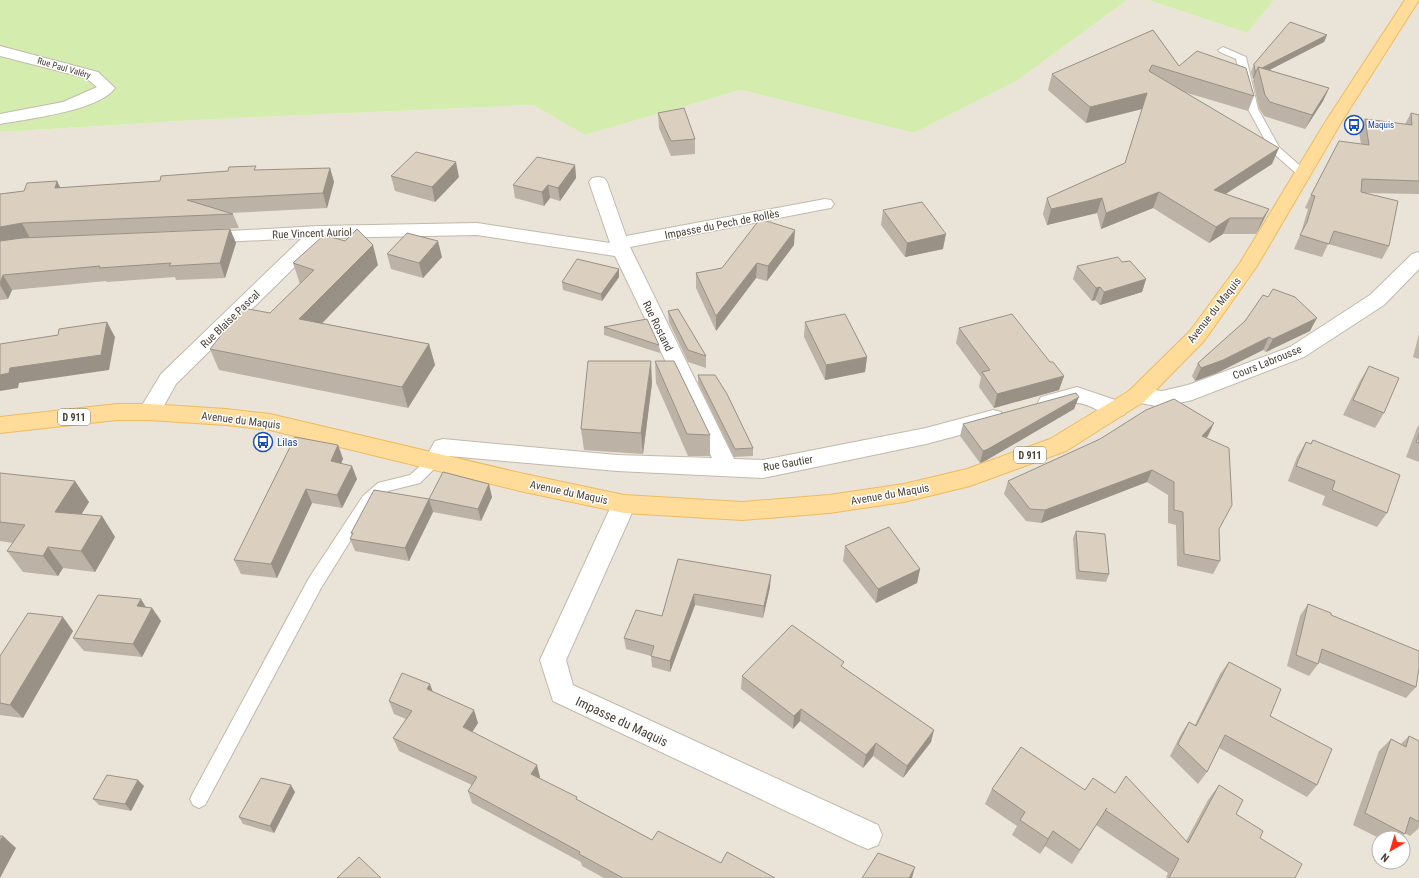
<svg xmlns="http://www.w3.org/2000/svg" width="1419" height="878" font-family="'Roboto Condensed',sans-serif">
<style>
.residential{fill:#eae3d7;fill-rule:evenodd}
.green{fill:#d4edaf}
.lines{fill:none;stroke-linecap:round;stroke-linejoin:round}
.lane-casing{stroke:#c2b9ab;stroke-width:2}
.street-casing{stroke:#c2b9ab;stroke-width:2}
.primary-casing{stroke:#edbb60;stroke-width:2}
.lane{fill:#fff;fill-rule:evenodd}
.street{fill:#fff;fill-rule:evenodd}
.primary{fill:#ffdc99;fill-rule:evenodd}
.wall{fill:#bcb2a5}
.shaded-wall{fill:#999186}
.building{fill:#dbcfc0;stroke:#999186}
.labels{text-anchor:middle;stroke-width:3;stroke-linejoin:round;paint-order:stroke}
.far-street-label{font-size:9px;fill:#4a4137;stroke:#fff}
.far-transit-label{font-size:9px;fill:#164399;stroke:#fff;text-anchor:start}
.shield{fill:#fff;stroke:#807a73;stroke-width:1}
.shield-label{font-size:10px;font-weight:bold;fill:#4a4137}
.street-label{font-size:11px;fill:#4a4137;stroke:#fff}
.transit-label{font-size:11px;fill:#164399;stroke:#fff;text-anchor:start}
.near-street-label{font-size:13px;fill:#4a4137;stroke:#fff}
</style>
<rect width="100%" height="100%" fill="#f6f1e9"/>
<path class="residential" d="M1127,0h21l99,33 27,-33h145v878h-1419v-746l214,-13 319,-14 52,30 156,-45 173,43 104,-53zM1379,838h24v24h-24z"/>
<g class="green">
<path d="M0,0h1127l-109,80 -104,53 -173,-43 -156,45 -52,-30 -319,14 -214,13z"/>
<path d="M1148,0h126l-27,33z"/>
</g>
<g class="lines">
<g class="lane-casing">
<g id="lane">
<path d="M1223,47l23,10 12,52 21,38 28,25 2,2 -2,2h-8l-28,-25 -23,-42 -12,-50 -16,-7 -2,-2z"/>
<path d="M435,456l5,1 2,4 -22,22 -32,8 -15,13 -52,84 -116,217 -6,3 -6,-3 -3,-6 3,-6 116,-215 54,-82 15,-13 32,-8 20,-18z"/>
</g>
</g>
<g class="street-casing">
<g id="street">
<path d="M0,46l98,26 17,16c-16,23 -88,31 -115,36v-10l63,-12 34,-15 -11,-9 -86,-22z"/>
<path d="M598,177l6,1 3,4 19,54 199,-37 6,1 3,4 -3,4 -6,1 -195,38 104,212 29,1 163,-32 67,-18 8,2 3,6 -3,6 -75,20 -163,34 -146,-7 -168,-15 -6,11 -8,2 -8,-2 -3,-6 11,-20 8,-2 174,16 95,3 -97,-202 -138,-21 -153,3 -148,146 -19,34 -8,2 -8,-2 -3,-6 23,-38 141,-136 -99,5 -7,-2 -2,-4 2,-4 123,-7 158,-3 133,20 -21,-61 3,-4z"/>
<path d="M1419,252v17l-35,36 -80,52 -112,43 -30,7 -33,-6 -3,-5 3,-5 8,-3 25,3 26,-6 102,-38 80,-52 42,-41z"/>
<path d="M1077,387l47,16 3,6 -3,6c-19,5 -32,-13 -49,-12 -12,0 -21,8 -34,4l-3,-5 3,-5z"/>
<path d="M624,495l8,3 4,6 -70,156 7,25 305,140 4,10 -4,10 -10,4 -10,-4 -305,-144 -13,-41 72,-156 4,-6z"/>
</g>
</g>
<g class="primary-casing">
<path id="primary" d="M1405,0h14l-77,121 -85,145 -53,75 -59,60 -79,50 -96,35 -66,16 -75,11 -87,7 -118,-7 -104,-22 -250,-61 -44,-5 -77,-5h-32l-117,13v-16l117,-13h32l77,5 44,5 250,59 104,22 118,7 87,-7 75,-11 63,-15 83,-30 79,-48 61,-60 50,-68 86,-142z"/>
</g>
<use href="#lane" class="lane"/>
<use href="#street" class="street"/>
<use href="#primary" class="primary"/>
</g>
<g class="wall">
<path d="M1153,30l26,36 75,30 -6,15 -64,-19 88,72 -46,30 43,15 -8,16 -5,9h-33l-14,9 -56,-35 -52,21 -4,-16 -50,12 -4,-11 4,-16 78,-35 17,-54 -56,14 -38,-33 4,-16z"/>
<path d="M1327,35l-3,7 -55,28 60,18 -6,13 -18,28 -41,-13 -5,-8 -6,-27 1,-3 -1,1 -2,-7 3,-8z"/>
<path d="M658,113l37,26v15l-24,2 -12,-28z"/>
<path d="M1411,113l8,2v79l-56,-1 26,53 -7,13 -54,-15 -6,13 -28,-8 7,-16 7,-24 -3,-1 6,-13 50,-51 -2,-12 6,-13 40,5z"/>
<path d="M575,165l1,13 -16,23 -10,-3 -6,8 -29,-8 -2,-13z"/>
<path d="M330,168l4,14 -7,26 -97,5 3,1 6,14 -210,10 201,-9 6,14 -11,35 -49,2 -1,-3 -68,5 -1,-1 -94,9 -4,9 -8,1v-106l24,-3 33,-10 3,7 100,-7 97,-11z"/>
<path d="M391,176l68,1 -24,25 -40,-11z"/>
<path d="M883,210l60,39 -38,8 -24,-32z"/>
<path d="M794,245l-27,36 -11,-3 -40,53 -20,-43v-15l26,-5z"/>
<path d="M387,254l55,3 -19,21 -32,-9z"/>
<path d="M1122,262l24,17 -4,13 -42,13 -5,-5 -3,1 -19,-22 4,-13z"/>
<path d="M293,263l85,2 -56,58 107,21 6,21 -27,43 -189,-38 -9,-21 60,-36 30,-29z"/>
<path d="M619,277l-17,24 -39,-11 -1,-8z"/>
<path d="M668,311l38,45v12l-18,-6 -19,-40z"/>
<path d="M1245,321l65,10 -44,21 -3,-2 -46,23 -22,8 -3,-5 6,-13z"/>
<path d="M805,322l62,35 -2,15 -40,8 -21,-43z"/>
<path d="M604,327l55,18 1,8 -56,-18z"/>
<path d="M959,328l91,34 14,14 -5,14 -65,18 -15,-21 2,-10 -25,-34z"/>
<path d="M1419,334v25l-6,-2z"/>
<path d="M655,361l55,74v21h-22l-32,-73z"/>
<path d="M1369,366l15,47 -9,15 -32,-13 17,-34z"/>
<path d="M698,375l55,73v8l-19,1 -36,-74z"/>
<path d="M652,383l-9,71 -59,-4 -3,-21z"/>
<path d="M1074,409l-89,52 -5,2 -20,-27 3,-12z"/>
<path d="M1419,425v37l-13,-5 11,-29z"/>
<path d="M1208,436l-2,2 13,91 1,32 -7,13 -36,-8 -1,-41 -8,-2v-28l-21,-13 -106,41 -15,-2 -22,-27 4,-13z"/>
<path d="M1313,440l74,73 -10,14 -55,-22 3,-9 -37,-15 9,-24 9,-15 4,2z"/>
<path d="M338,445l5,14 -2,4 16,16 -15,29 -30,-5 -35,75 -36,-4 -7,-14z"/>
<path d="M0,473l89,29 -8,12 21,2 13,21 -20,35 -32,-4 -5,8 -35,-4 -16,-21 6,-8 -13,-2z"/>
<path d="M492,497l-11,24 -48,-9 -24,49 -54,-10 -5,-12 2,-4 -1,-2 78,-34z"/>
<path d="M1076,531l33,43 -3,8 -30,-3 -3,-41z"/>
<path d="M845,546l75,23 -3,14 -41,20 -33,-42z"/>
<path d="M678,559l92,28 -7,31 -68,-13 -25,67 -18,-5 -1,-11 -25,-7 -2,-11 38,-22z"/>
<path d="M1308,604l23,11 85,72 -10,11 -88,-36v2l-9,12 -22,-10 13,-50z"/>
<path d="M147,607l5,1 9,13 -19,36 -58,-6 -11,-13z"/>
<path d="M73,631l-50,87 -23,-3v-59z"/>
<path d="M1229,662l41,54 47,69 -10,12 -88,-49 -12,24 -9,12 -28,-28 11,-22 8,-12 6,3 25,-51z"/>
<path d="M843,667l88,75 -28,36 -30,-22 -10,12 -63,-47 -7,8 -52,-40 1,-13z"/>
<path d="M433,692l45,31 -6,9 68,45 -1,1 39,22 74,40 69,23 54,15h-171l-22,-12 -1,-4 -109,-59 -4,-12 4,-6 -73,-34 -6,-13 13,-19 -12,-5 -5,-13z"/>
<path d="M1409,736l10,5v87l-9,8 -5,-3 -4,5h-22l-26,-13 26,-74 12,-12 10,5z"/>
<path d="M1219,785l17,29 24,24 35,40h-129l2,-5 -72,-48 2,-3 -26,42 -27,-18 -5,8 -28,-19 5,-9 -32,-22 7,-15 93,1 101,51 22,-41z"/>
<path d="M144,786l-13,25 -32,-6 -6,-6z"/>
<path d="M295,792l-21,41 -31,-9 -4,-7z"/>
</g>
<g class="shaded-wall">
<path d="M1327,35l-3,7 -64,33 -1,-6z"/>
<path d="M1257,70l-3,8 -1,1 2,-8z"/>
<path d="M1329,88l-6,13 -18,28 7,-14z"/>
<path d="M1147,93l-5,16 -56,14 4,-16z"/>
<path d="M1279,148l-7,16 -64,41 6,-15z"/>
<path d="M456,162l3,15 -24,25 -3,-15z"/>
<path d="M575,165l1,13 -16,23 -2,-13z"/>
<path d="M330,168l4,14 -7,26 -4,-15z"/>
<path d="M57,181l7,14 -9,-7z"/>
<path d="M548,185l2,13 -6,8 -2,-14z"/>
<path d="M1159,192l-6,16 -52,21 5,-16z"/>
<path d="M1102,198l-5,15 -50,12 4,-16z"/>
<path d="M1269,209l-8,16 -5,9 7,-16z"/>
<path d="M1230,218l-7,16 -14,9 7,-16z"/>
<path d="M22,223l8,15 -30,5v-16z"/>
<path d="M230,229l6,14 -11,35 -5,-15z"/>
<path d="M795,230l-1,15 -27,36 1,-15z"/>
<path d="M946,234l-3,15 -38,8 2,-14z"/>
<path d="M438,241l4,16 -19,21 -4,-15z"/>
<path d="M373,245l5,20 -72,75 -7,-21z"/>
<path d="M757,263l-1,15 -40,53v-15z"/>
<path d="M619,269v8l-17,24 -1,-7z"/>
<path d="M3,275l9,15 -4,9 -8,-14z"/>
<path d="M1146,279l-4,13 -42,13 4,-13z"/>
<path d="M1100,287l-5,13 -3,1 4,-13z"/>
<path d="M1317,318l-7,13 -44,21 7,-13z"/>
<path d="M107,322l8,15 -6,33 -90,13 -1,5 -18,3v-16l10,-7z"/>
<path d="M1269,337l-6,13 -46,23 -22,8 6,-13z"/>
<path d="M429,344l6,21 -27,43 -6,-21z"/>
<path d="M867,357l-2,15 -40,8 1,-15z"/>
<path d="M651,361l1,22 -9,71 -2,-21z"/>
<path d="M1064,376l-5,14 -65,18 3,-14z"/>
<path d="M1079,397l-5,12 -89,52 -5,2 3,-12z"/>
<path d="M1214,423l-6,13 -12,13 6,-13z"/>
<path d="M338,445l5,14 -7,16 -5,-14z"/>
<path d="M352,466l5,13 -15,29 -5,-13z"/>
<path d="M1152,470l-5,12 -106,41 4,-13z"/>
<path d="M75,481l14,21 -19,31 -15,-21z"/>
<path d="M489,484l3,13 -11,24 -3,-12z"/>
<path d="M306,489l6,14 -35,75 -6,-14z"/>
<path d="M429,499l4,13 -24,49 -4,-13z"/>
<path d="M102,516l13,21 -20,35 -14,-21z"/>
<path d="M48,547l15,21 -5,8 -15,-20z"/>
<path d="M920,569l-3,14 -41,20 2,-14z"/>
<path d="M771,575l-1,12 -7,31 1,-12z"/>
<path d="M694,594l1,11 -25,67v-11z"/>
<path d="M141,599l8,13 -12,-6z"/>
<path d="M152,608l9,13 -19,36 -9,-13z"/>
<path d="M63,617l10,14 -50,87 -13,-13z"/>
<path d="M430,684l5,14 -8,-9z"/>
<path d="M801,709l-1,12 -7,8 1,-13z"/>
<path d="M474,710l4,13 -11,17 -4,-13z"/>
<path d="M934,730l-3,12 -28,36 4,-12z"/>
<path d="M876,743l-3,13 -10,12 3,-13z"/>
<path d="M537,765l3,12 -6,9 -3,-12z"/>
<path d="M138,780l6,6 -13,25 -6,-7z"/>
<path d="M291,785l4,7 -21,41 -4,-7z"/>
<path d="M1053,831l-8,15 -5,8 8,-15z"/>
<path d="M3,836l13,12 -16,30v-37z"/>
<path d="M915,867l-3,11h-3z"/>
</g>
<g class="building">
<path d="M1290,22l37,13 -65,33 -4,-1 -1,3 -2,1 -1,-7z"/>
<path d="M1153,30l26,36 18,-15 49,17 8,28 -102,-31 -3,6 130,77 -65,42 55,19 -6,9h-33l-14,9 -57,-35 -53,21 -4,-15 -51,11 -4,-11 78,-35 22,-70 -57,14 -38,-33z"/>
<path d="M1258,67l71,21 -17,27 -42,-13 -5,-7z"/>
<path d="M684,108l11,31 -24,2 -13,-28z"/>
<path d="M1411,113l8,2v66l-57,-2 -1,13 37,9 -9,45 -55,-15 -5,13 -29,-9 7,-13 8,-26 -4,-1 28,-54 30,4 -4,-26 47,6z"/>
<path d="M416,152l40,10 -24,25 -41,-11z"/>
<path d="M537,157l38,8 -17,23 -10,-3 -6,7 -29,-7z"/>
<path d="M256,166l-2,4 76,-2 -7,25 -136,7 46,14 -211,9 -22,4v-33l24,-3 3,-8 30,-2 -2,7 105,-7 1,-5 67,-5 1,-4z"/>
<path d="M922,202l24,32 -39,9 -24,-33z"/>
<path d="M760,219l35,11 -27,36 -11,-3 -41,53 -20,-43 26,-5z"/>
<path d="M230,229l-10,34 -51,3 2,-3 -72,5 1,-2 -97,9 -3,8v-42l22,-3z"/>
<path d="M357,229l16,16 -74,74 130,25 -27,43 -192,-38 33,-41 27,5 44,-43 -21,-7 31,-28 21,6z"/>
<path d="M407,233l31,8 -19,22 -32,-9z"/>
<path d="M1118,257l4,5 8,-1 16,18 -42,13 -4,-5 -4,1 -19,-22z"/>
<path d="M577,259l42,10 -18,25 -39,-12z"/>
<path d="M1273,289l22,8 22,21 -44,21 -4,-2 -46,23 -22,8 -3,-5 47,-42 18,-26 5,2z"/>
<path d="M678,309l28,47 -18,-6 -20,-39z"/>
<path d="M845,314l22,43 -41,8 -21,-43z"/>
<path d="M1012,314l38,48h3l11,14 -67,18 -15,-22 8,-2 -31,-42z"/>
<path d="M647,319l12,26 -55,-18z"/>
<path d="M107,322l-6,33 -91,13 -1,5 -9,2v-31l58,-9 1,-6z"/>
<path d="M588,361h63l-10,72 -60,-4z"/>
<path d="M655,361h19l36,74 -23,-1z"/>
<path d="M1369,366l30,12 -15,35 -31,-13z"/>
<path d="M698,375h17l12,19 26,54 -18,1z"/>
<path d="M1076,393l3,4 -91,52 -5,2 -20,-27z"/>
<path d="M1174,399l40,24 -12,13 27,12 3,57 -13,24 1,32 -36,-7 -1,-42 -9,-2v-28l-22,-12 -107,40 -15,-1 -22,-28 92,-42 46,-29z"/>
<path d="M1419,435v8l-3,-1z"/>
<path d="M295,437l43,8 -7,16 21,5 -15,29 -31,-6 -35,75 -37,-4z"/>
<path d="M1313,440l87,35 -13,38 -55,-23 3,-9 -39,-15 10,-24 5,2z"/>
<path d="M443,472l46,12 -11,25 -49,-10 -24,49 -55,-9 3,-6h-2l23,-43 55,9z"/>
<path d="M0,473l75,8 -20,31 47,4 -21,35 -33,-4 -5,9 -36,-5 18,-26 -25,-3z"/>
<path d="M889,527l31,42 -42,20 -33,-43z"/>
<path d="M1076,531l29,3 4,40 -30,-3z"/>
<path d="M678,559l93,16 -7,31 -70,-12 -24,67 -19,-5 3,-10 -30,-8 12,-28 26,6z"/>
<path d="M98,595l43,4 -4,7 15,2 -19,36 -60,-6z"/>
<path d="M1308,604l23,9v2l88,36v17l-3,19 -94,-38 -4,15 -22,-9z"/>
<path d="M28,613l35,4 -53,88 -10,-2v-47z"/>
<path d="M792,625l52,37 -3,4 93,64 -27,36 -31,-23 -10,12 -65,-46 -7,7 -52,-40z"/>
<path d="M1229,662l52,27 -11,27 62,33 -15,36 -92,-50 -18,37 -29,-28 11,-22 7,4z"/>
<path d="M402,673l28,11 -3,5 47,21 -11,17 74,38 -6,9 46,23 -1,2 76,41 6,-9 63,32 6,-11 48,26h-152l-44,-24 1,-2 -112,-61 9,-14 -84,-39 19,-27 -23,-10z"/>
<path d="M1409,736l10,5v81l-9,-5 -5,17 -40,-21 26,-74 15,8z"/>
<path d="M1021,747l64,43 8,-12 22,15 11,-17 62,67 31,-58 24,15 -7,14 27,17 -3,7 42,26 -7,14h-126l10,-19 -74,-49 2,-2 -27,42 -27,-19 -5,8 -28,-19 5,-8 -33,-23z"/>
<path d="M107,775l31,5 -13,24 -32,-5z"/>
<path d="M261,778l30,7 -21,41 -31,-9z"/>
<path d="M0,836h3l-3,5z"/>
<path d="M878,853l37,14 -6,11h-47z"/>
<path d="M359,857l22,21h-44z"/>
</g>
<defs>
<g id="bus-ring" transform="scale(1)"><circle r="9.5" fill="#fff" stroke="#1a4fb4" stroke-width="1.5"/><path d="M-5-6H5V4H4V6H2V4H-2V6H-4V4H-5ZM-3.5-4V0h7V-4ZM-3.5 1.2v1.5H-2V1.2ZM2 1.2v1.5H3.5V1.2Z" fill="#1a4fb4"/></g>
</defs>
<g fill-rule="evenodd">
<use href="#bus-ring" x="1354" y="125"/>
<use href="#bus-ring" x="263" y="442"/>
</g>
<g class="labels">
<g class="far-street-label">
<text transform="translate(64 68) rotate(16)" y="3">Rue Paul Valéry</text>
</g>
<g class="far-transit-label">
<text x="1368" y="128">Maquis</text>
</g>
<g class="shield">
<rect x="58" y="409" width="32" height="16" rx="3"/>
<rect x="1014" y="447" width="32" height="16" rx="3"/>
</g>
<g class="shield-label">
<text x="74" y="421">D 911</text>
<text x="1030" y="459">D 911</text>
</g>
<g class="street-label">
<text transform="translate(722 224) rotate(-11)" y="4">Impasse du Pech de Rollès</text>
<text transform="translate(312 233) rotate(-2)" y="4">Rue Vincent Auriol</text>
<text transform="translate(1214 310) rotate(-52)" y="4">Avenue du Maquis</text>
<text transform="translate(230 319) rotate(-44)" y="4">Rue Blaise Pascal</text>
<text transform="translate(658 326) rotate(64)" y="4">Rue Rostand</text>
<text transform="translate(1267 362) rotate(-22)" y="4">Cours Labrousse</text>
<text transform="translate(241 420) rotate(7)" y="4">Avenue du Maquis</text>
<text transform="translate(788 463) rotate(-10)" y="4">Rue Gautier</text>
<text transform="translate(569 492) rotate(12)" y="4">Avenue du Maquis</text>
<text transform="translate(890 494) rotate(-10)" y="4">Avenue du Maquis</text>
</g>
<g class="transit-label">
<text x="277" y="446">Lilas</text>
</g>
<g class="near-street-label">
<text transform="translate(622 721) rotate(25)" y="5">Impasse du Maquis</text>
</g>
</g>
<g transform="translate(1391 850) rotate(218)"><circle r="19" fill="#ffffff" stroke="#b7b3af"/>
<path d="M0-3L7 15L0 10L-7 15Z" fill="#ff2d17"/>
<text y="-6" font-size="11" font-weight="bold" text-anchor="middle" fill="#4a4137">N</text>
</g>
</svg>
